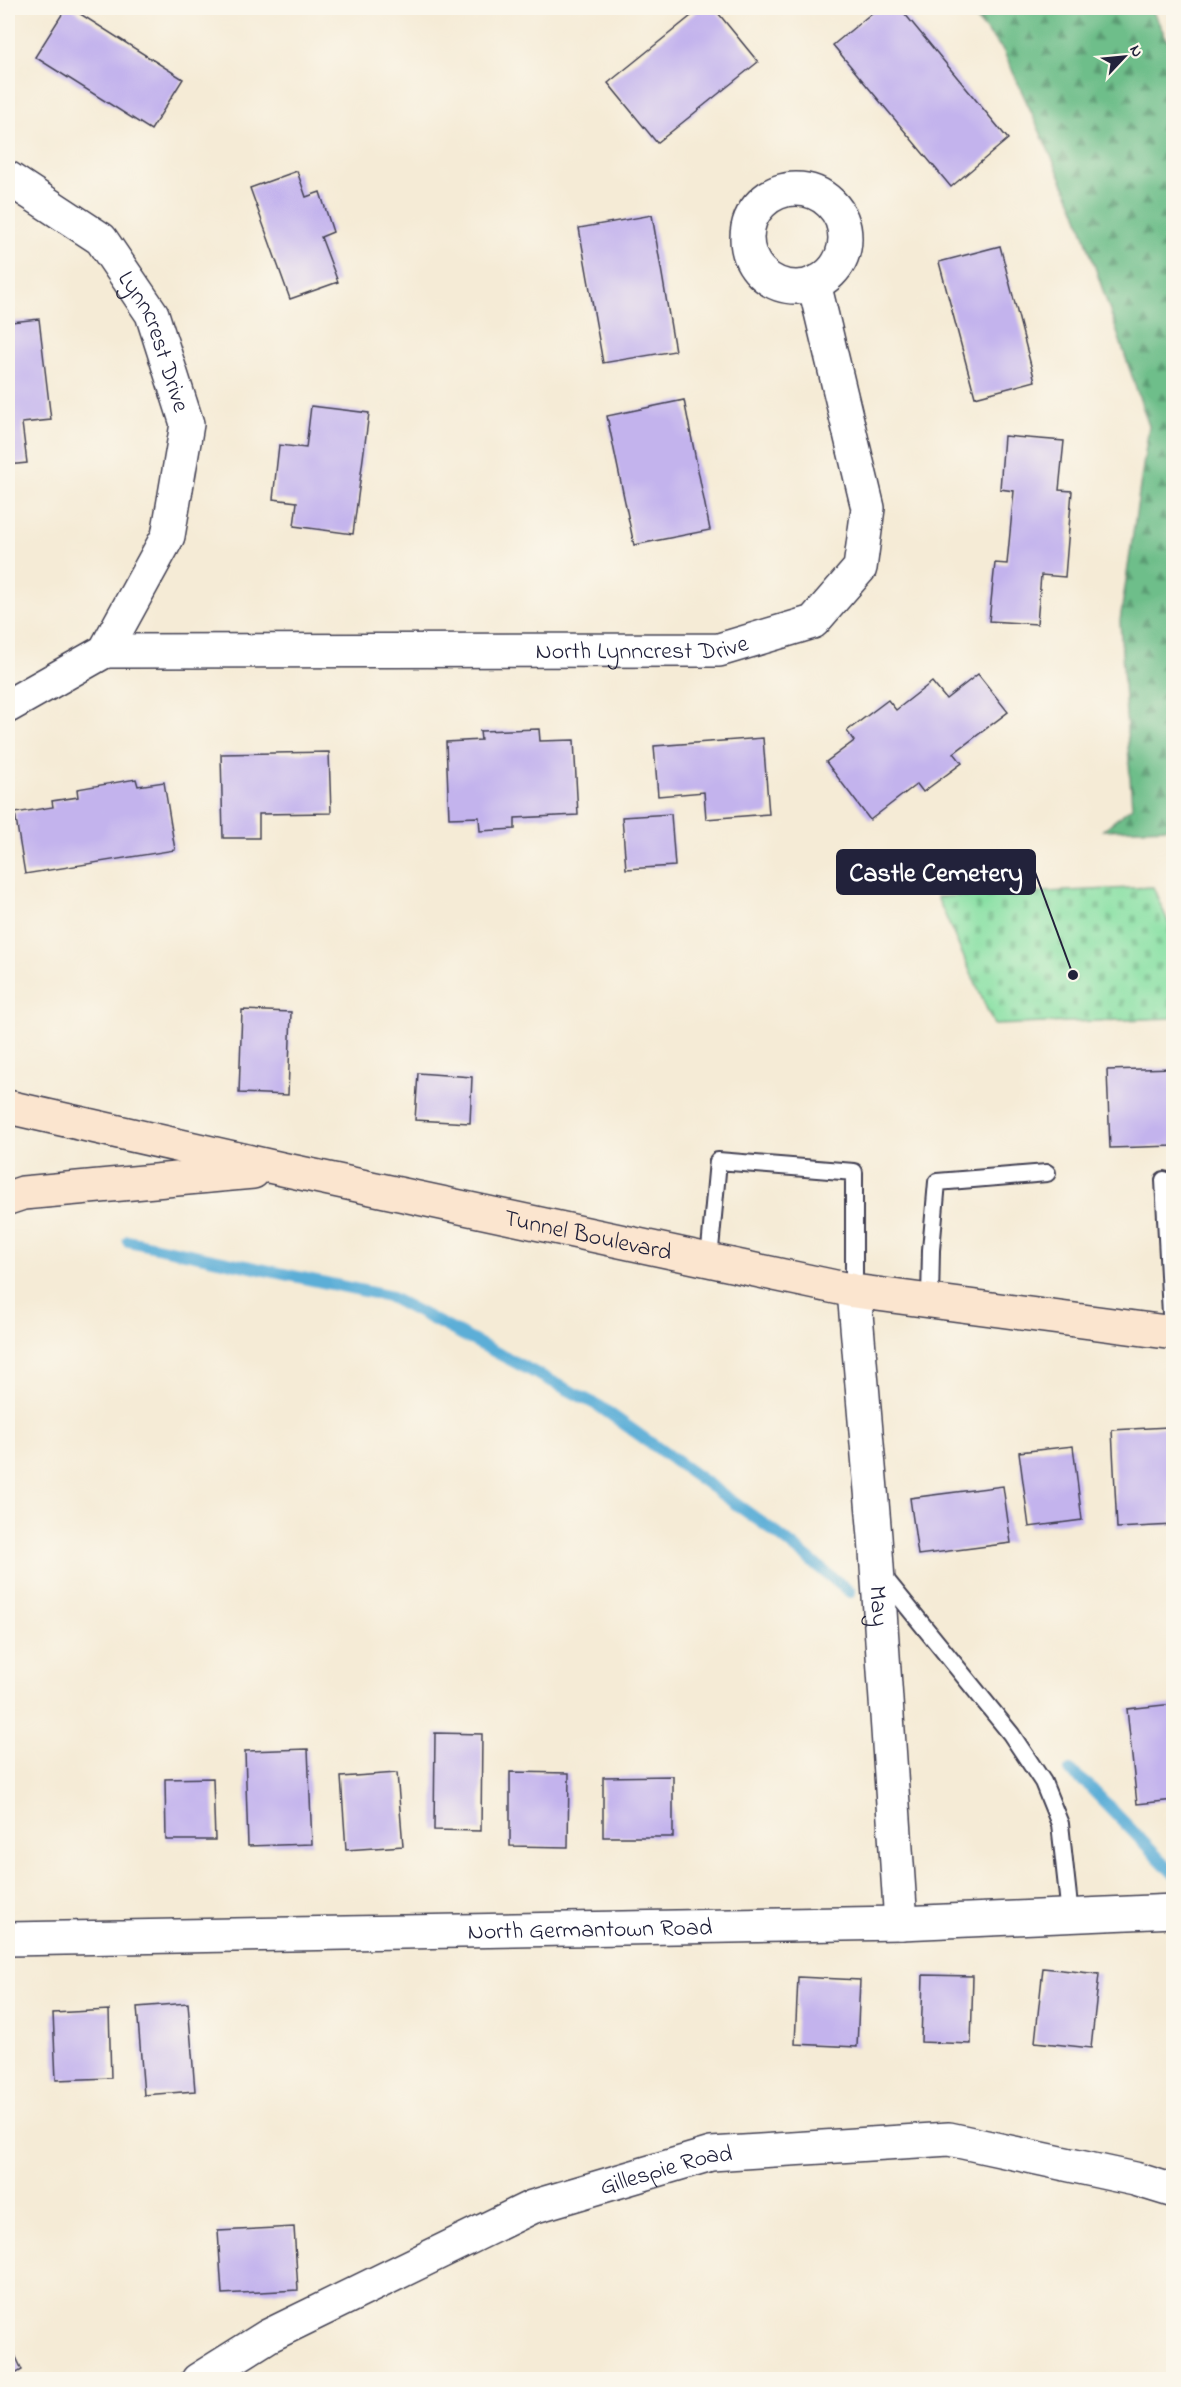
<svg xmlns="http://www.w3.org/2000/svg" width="1181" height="2387" font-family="'Indie Flower',sans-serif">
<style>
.forest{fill:url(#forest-firs);stroke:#487062;stroke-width:1.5}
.cemetery{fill:url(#cemetery-stones);stroke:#568170;stroke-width:1.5}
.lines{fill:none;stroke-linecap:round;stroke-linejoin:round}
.stream{stroke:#5caed7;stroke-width:12}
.building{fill:#c3b3ed}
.lane-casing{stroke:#424052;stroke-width:20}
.street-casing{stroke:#424052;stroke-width:36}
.secondary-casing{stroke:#424052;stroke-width:36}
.lane{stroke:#fff;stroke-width:16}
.street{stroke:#fff;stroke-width:33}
.secondary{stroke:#fbe5cf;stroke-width:33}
.labels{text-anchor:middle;stroke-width:4.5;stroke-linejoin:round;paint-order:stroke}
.street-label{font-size:24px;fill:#22223b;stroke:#fbf7ec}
.leader{fill:none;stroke:#22223b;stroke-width:2}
.callout-dot{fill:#22223b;stroke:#fbf7ec;stroke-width:2}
.callout{fill:#22223b;stroke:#22223b;stroke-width:2}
.callout-label{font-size:26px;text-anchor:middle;font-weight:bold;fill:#fff}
</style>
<defs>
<pattern id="forest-firs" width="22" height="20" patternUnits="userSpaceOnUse" patternTransform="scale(1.5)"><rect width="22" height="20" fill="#6ebe8a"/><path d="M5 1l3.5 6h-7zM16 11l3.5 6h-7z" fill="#5a9a72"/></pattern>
<pattern id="cemetery-stones" width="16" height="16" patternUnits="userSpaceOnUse" patternTransform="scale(1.5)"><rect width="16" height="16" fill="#89e0a4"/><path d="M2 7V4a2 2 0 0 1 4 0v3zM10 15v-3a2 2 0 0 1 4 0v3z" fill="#76c08e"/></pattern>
</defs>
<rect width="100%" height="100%" fill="#fbf7ec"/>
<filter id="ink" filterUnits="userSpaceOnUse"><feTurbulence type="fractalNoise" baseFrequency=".0167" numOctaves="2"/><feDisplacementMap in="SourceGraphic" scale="12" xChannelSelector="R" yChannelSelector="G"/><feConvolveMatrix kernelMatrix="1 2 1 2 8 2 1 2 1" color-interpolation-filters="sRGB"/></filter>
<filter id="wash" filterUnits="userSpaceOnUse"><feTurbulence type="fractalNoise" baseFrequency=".008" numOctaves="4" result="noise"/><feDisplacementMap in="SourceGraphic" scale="24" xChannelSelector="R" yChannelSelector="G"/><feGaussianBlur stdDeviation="1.35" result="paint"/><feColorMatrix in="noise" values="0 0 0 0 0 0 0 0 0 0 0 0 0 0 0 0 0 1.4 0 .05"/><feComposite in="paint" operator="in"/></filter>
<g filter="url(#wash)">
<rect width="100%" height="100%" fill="#f5ebd6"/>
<path class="forest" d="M967,8h184l22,43v777l-70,2 29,-23 -12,-186 29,-195 -73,-215 -73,-161z"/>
<path class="cemetery" d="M1153,887l20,46v85l-179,7 -57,-128z"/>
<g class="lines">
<g class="stream">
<path d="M128,1241l260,55 211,110 176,126 75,60"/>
<path d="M1070,1771l18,14 86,89"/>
</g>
</g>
<g id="blocks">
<g class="building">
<path d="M66,8h5l112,71 -32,51 -116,-73z"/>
<path d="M701,8h13l44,54 -101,81 -49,-60z"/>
<path d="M878,8h22l108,131 -57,48 -118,-142z"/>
<path d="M297,171l9,26 14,-5 13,40 -12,5 17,45 -48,17 -40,-111z"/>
<path d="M652,215l23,136 -72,12 -24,-135z"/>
<path d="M1000,246l35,135 -60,16 -36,-135z"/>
<path d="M8,304l3,18 28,-3 12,101 -29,3 5,40 -19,2z"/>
<path d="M684,400l26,130 -76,15 -27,-129z"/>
<path d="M311,406l58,7 -16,121 -59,-8 3,-24 -24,-3 6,-54 27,3z"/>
<path d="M1004,436l60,5 -5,49 13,1 -7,86 -24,-2 -4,49 -48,-3 6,-58 12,1 7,-73 -14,-2z"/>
<path d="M978,674l30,38 -54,41 8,10 -39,29 -6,-8 -47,36 -44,-58 28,-21 -7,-10 41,-31 8,10 36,-28 14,17z"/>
<path d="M539,729l1,12 34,-1 4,75 -63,3v11l-35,2 -1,-14 -30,1 -3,-76 35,-2 -1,-9z"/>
<path d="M763,738l6,76 -63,5 -2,-27 -46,4 -4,-50z"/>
<path d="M329,752l2,61 -72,1v24h-36l-2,-84z"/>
<path d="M136,779l2,7 26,-4 11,68 -150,24 -10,-61 38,-6 -1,-6 26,-4 -1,-8z"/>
<path d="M671,814l4,52 -49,3 -4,-52z"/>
<path d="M242,1010l49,2 -3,83 -49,-2z"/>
<path d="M1174,1068v78l-64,2 -3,-78z"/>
<path d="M418,1073l54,4 -2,46 -55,-3z"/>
<path d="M1168,1427l5,98 -56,3 -5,-98z"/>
<path d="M1073,1446l9,74 -53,7 -10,-75z"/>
<path d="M1003,1486l8,57 -93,12 -8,-57z"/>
<path d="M1173,1704l1,96 -37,4 -10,-95z"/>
<path d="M435,1733l47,1 -1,97 -47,-1z"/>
<path d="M308,1749l4,95 -64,2 -3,-95z"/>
<path d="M510,1772l59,1 -1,74 -58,-1z"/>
<path d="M397,1773l6,73 -57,4 -5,-73z"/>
<path d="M673,1776v61h-70v-60z"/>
<path d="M213,1778l2,62h-49l-1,-61z"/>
<path d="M1043,1968l56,6 -8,74 -56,-6z"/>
<path d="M923,1975l50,1 -2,68 -50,-2z"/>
<path d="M798,1977l62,3 -3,67 -62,-3z"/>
<path d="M188,2003l7,88 -51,4 -7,-88z"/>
<path d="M109,2010l2,68 -55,2 -3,-67z"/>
<path d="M294,2227l4,63 -76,4 -4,-63z"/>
<path d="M8,2340l14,30 -14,8z"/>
</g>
</g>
</g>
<g filter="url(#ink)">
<use href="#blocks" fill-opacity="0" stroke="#424052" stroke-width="1.5"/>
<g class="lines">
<g class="lane-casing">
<g id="lane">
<path d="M1164,1180l8,153"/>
<path d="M709,1260l9,-99 136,11v119"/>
<path d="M930,1301l1,-51 6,-68 110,-9"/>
<path d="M882,1575l129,159 32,48 17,42 10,91"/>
</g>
</g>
<g class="street-casing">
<g id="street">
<path id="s1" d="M8,178l93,61 51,75 35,110 -19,112 -63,115 -97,55"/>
<circle cx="796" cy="238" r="49"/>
<path id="s2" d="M105,651l614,-1 94,-28 47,-54 8,-60 -54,-225"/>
<path id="s3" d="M854,1291l21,246 26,386"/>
<path id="s4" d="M8,1939l893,-16 273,-12"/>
<path id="s5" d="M198,2380l70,-44 264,-129 179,-53 238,-15 186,40 39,12"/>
</g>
</g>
<g class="secondary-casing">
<g id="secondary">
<path id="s6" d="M8,1107l274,62 572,122 320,42"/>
<path d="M8,1198l15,-5 230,-21"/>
</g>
</g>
<use href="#lane" class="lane"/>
<use href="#street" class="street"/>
<use href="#secondary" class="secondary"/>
</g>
</g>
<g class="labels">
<g class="street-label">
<text dy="8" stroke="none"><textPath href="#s1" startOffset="228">Lynncrest Drive</textPath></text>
<text dy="8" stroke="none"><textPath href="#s2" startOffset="537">North Lynncrest Drive</textPath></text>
<text dy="8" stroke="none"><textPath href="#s6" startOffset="594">Tunnel Boulevard</textPath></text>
<text dy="8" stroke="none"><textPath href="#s3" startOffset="316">May</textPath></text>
<text dy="8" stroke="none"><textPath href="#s4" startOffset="582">North Germantown Road</textPath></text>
<text dy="8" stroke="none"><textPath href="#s5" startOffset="516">Gillespie Road</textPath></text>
</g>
</g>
<path class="leader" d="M1073 975L1035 872"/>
<circle class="callout-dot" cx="1073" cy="975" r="6"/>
<rect class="callout" x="837" y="850" width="198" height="44" rx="6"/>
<g class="callout-label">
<text x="936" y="881">Castle Cemetery</text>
</g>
<rect width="1181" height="2387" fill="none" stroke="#fbf7ec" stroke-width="30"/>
<g transform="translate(1124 57) rotate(64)" stroke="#fbf7ec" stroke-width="4.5" paint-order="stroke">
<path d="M0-4.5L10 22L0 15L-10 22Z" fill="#22223b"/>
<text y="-9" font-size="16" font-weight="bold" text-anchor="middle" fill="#22223b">N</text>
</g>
</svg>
